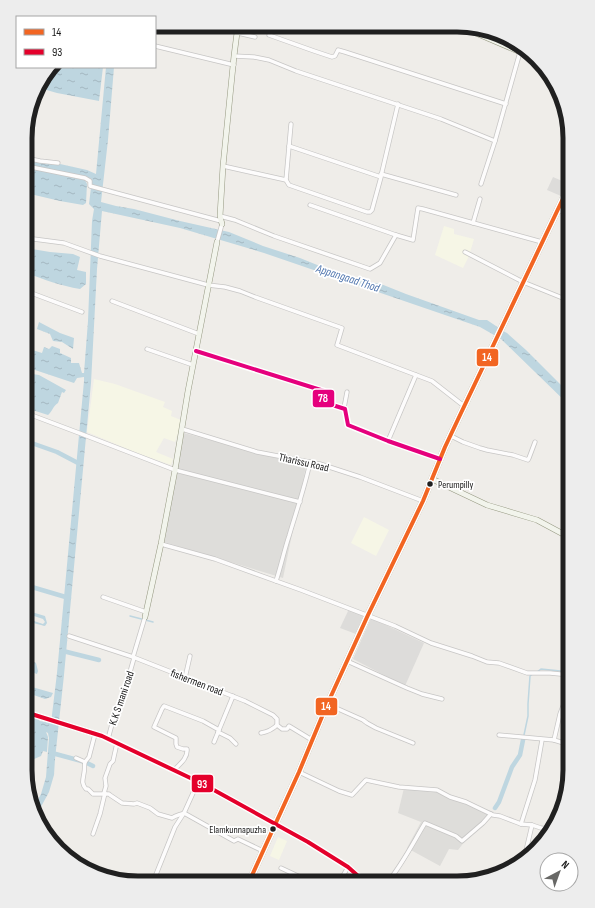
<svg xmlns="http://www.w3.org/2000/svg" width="595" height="908" font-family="'Sofia Sans Condensed',sans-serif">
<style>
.residential{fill:#deddda}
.education{fill:#f6f6e6}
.religious{fill:#dddcda}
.water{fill:url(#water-ripples)}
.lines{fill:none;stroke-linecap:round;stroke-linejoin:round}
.stream{stroke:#bed6e0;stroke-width:1.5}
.canal{stroke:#bed6e0;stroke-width:4.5}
.street-casing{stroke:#c7c6c5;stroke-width:5}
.secondary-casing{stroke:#959881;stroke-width:6}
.primary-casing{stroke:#a59d86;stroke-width:7}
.street{stroke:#fdfcfc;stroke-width:3.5}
.secondary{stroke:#f2f4ec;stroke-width:5}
.primary{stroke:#f2eee6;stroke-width:5.5}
.bus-1-casing{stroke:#fff;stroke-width:7}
.bus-2-casing{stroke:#fff;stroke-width:7}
.bus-3-casing{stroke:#fff;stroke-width:7}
.bus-1{stroke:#f26522;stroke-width:4}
.bus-2{stroke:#e4002b;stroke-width:4}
.bus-3{stroke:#e5007d;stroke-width:4}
.bus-dot{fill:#202020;stroke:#fff;stroke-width:1.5}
.labels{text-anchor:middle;stroke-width:3.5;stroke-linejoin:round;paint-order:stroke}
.bus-label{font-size:10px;fill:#202020;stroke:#fff;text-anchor:start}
.street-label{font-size:11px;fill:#202020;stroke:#fff}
.water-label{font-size:12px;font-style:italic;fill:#4f75ae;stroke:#fff}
.rim{fill:none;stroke:#202020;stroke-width:5}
.line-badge{stroke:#fff;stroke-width:1.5}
.badge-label{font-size:11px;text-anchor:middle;font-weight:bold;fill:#fff}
</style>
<defs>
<pattern id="water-ripples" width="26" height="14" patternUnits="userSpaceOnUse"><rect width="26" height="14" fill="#bed6e0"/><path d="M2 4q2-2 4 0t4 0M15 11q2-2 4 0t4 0" fill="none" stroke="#a3b7c0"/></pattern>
</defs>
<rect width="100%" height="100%" fill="#efede9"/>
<g class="residential">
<path d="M184,433l122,33 -23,112 -122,-37z"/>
<path d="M404,788l33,3 10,4 47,17 -29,29 -7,9 -9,-1 -9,17 -33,-18 14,-26 -23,-9z"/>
</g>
<g class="education">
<path d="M444,226l10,3v5l20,5 -5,17 -6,12 -28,-13z"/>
<path d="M94,379l21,5 50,18 -2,5 9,4 -1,5 10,4 -1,7 -5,15 -11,-4 -8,14 17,7 -2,6 -34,-12 -50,-21z"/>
<path d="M364,517l25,13 -13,26 -25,-13z"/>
<path d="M278,837l9,4 -8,19 -9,-4z"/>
</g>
<g class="religious">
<path d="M553,177l14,6 -6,13 -14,-6z"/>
<path d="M349,609l17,7 -10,18 -16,-6z"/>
<path d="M371,618l53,25 -19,43 -52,-27z"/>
</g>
<g class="water">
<path d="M52,67h51l-4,34 -42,-8 -14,-4 4,-12h-3z"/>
<path d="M106,67h8l-6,73 -7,62 15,4 18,3 46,12 49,11 34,14 37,12 37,15 32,9 12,2 25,10 73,26h8l18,12 2,1 19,17 44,44v12l-69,-67 -21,-12 -216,-74 -84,-25 -78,-17 -5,58 -6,114 -27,292 -9,84 -1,16 -5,17 -13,24 -2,-3 -1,-4 8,-15 5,-17 3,-39 -1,-5 -2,-1 2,5 -1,15 -4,-1 -2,5 -16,7v-45l13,1 2,2 5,1 6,1 6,-50 27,-292v-4l-7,1 -3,5 -48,-16v-19l16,5 2,-6 5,2 3,-3 8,3v4l11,5v5h8l3,10h2l4,-52 4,-100 2,-12 -5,-5 3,-25 -66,-14v-5l26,4h8l27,6 9,4z"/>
<path d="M26,168l17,3 42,9 2,4 -1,19 -3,2 -23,-4 -34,-8z"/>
<path d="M26,248l24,4 23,2 7,3 -3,13 9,2v12l-6,5c-19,-3 -37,-10 -54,-16z"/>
<path d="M39,322l21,11 14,5 -1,11 -11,-7 -9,-1 -3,-7 -13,-5z"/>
<path d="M26,373l13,2 27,15 -2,3 -2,-1 -4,11c-5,3 -6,9 -10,12l-22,-7z"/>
<path d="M25,610l20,6 2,7 -2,3 -20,-5v-3l18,6 2,-2 -2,-3 -18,-6z"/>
<path d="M25,658l11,5 2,8 -1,3 -12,-4z"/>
<path d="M25,685l28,8 -2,4 -6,2 -20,-7z"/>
</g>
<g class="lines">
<g class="stream">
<path d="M130,616l23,6"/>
<path d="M537,672l4,-3 29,3"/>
<path d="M524,735l4,-19v-12l2,-28 3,-2"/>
</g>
<g class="canal">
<path d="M26,441l31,11 21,11 3,-1"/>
<path d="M25,585l44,13"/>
<path d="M63,651l36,9"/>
<path d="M52,753l33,9 8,4"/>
<path d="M495,808l4,-6 13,-35 8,-12 3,-15"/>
</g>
<g class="street-casing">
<g id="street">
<path d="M238,33l17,4"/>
<path d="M269,35l45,16 18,6 3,-1 3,-6 7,2 161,52"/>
<path d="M155,46l79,19"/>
<path d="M234,56l20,1 15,3 27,11 145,48 54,22 25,-89"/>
<path d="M26,158l14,3 18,2"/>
<path d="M26,166l59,12 5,3v5l131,35"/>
<path d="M223,166l63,14 5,-56"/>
<path d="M381,174l75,21"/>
<path d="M381,176l17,-72"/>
<path d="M286,180l3,5 78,27h3l2,-2 9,-33 -92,-31"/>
<path d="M481,184l14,-43"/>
<path d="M310,205l86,30"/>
<path d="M558,210l8,3 4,3"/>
<path d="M220,216l15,4 39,16 96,33 10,-6 16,-28 17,5 5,-32 5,1 119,33"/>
<path d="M473,223l7,-24"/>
<path d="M26,238l38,5 36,13 108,29 17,2 15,4 15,6 87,31 -5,17 95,36 32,25"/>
<path d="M217,242l5,-18"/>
<path d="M465,252l58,30 47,19"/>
<path d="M26,291l56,21"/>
<path d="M112,301l87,33"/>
<path d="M147,349l46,16"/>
<path d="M196,351l128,40 -1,11 22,7 3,16 40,16 52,18"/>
<path d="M345,409l-1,-1 3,-16"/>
<path d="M26,413l53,20 96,37 125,32"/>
<path d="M182,429l75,23 63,12 40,13 63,24"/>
<path d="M451,436l12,6 17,6 7,2 26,5 15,5 1,-2 6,-16"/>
<path d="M388,441l28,-66"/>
<path d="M161,544l54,15 86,31 94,36 36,17 41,13 15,6 12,1 28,10h23l20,2"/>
<path d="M276,581c5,-15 8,-30 13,-45 7,-24 16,-49 21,-74"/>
<path d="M103,597l43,15"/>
<path d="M69,636l64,21 112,44 28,14 4,4v6l5,4h5l2,-3 23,14"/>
<path d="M133,657l12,-40"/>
<path d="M347,661l60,27 15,6 20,5"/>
<path d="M185,678l5,-22"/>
<path d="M327,704l36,16 4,3 9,5 37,15"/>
<path d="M218,732l12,6 6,6"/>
<path d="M261,733c6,-1 12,-4 16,-8"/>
<path d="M499,735l55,5"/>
<path d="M108,739l8,-30 2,-1 6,-15 10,-35"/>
<path d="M214,742l19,-46"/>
<path d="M570,745l-16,-5 6,-26 10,-26"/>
<path d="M76,758l9,4 4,-5 6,-23"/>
<path d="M85,762c-1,4 0,7 -1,11 -1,7 -3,10 2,16h2l5,5h16l1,1 12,8 12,1 3,-1 13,5 8,6 14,4c4,-3 8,-3 12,-5l50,28 4,-2 25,12"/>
<path d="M174,770c6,-6 14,-12 13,-21h-4l-6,-2 -1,-3v-6l-22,-11 8,-18 2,-3 39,15 16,9"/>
<path d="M299,772l40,19 13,4 14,-15 33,7 38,3 13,7 16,5 27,13 7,1 21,8 11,1 9,3 9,1"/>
<path d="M104,793l2,-7 -1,-8 5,-14 3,-3 4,-18"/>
<path d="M521,824l14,-44 7,-40"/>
<path d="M93,834l7,-20 5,-21"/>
<path d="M525,855l7,-30"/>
<path d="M281,868l32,15"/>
<path d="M153,882l22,-55 9,-14 14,-31"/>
<path d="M339,883l9,-16"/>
<path d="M387,883c15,-18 26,-40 38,-60l31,13 6,5 21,-18 8,-9"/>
</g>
</g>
<g class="secondary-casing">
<g id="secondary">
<path d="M457,26l21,8 54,23"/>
<path d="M222,224l-2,-8 3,-50 11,-110 4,-31"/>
<path d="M432,479l55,26 50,15 28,15 5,2"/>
<path d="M145,617l16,-73 14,-74 13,-79 29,-149"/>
<path d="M25,712l77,24 101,48 105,58 40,25 18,16"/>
</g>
</g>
<g class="primary-casing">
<path id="primary" d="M249,882l50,-110 27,-65 42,-92 55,-114 22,-54 16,-34 109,-229"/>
</g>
<use href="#street" class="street"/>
<use href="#secondary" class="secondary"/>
<use href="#primary" class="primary"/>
<g class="bus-1-casing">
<path id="bus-1" d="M249,882l50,-110 27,-65 42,-92 55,-114 22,-54 16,-34 109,-229"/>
</g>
<g class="bus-2-casing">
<path id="bus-2" d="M25,712l77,24 101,48 105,58 40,25 18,16"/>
</g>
<g class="bus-3-casing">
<path id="bus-3" d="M196,351l128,40 -1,11 22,7 3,16 40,16 52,18"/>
</g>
<use href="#bus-1" class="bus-1"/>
<use href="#bus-2" class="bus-2"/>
<use href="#bus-3" class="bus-3"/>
</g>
<g class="bus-dot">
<circle cx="430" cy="484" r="3.5"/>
<circle cx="273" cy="829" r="3.5"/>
</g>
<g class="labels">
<g class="bus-label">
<text x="438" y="488">Perumpilly</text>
<text x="266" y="833" text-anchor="end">Elamkunnapuzha</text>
</g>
<g class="street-label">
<text transform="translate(304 462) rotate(13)" y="4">Tharissu Road</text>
<text transform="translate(197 682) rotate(21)" y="4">fishermen road</text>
<text transform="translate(121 698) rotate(-71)" y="4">K.K S mani road</text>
</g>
<g class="water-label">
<text transform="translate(348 278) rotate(18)" y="4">Appangaad Thod</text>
</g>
</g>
<path d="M0 0H595V908H0ZM138 32H457A106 106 0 0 1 563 138V770A106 106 0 0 1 457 876H138A106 106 0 0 1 32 770V138A106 106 0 0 1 138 32Z" fill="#ededed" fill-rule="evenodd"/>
<path class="rim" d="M138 32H457A106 106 0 0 1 563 138V770A106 106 0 0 1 457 876H138A106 106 0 0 1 32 770V138A106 106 0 0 1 138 32Z"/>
<g class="line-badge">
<rect x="476" y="348" width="23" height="19" rx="4" fill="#f26522"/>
<rect x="312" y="389" width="23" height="19" rx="4" fill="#e5007d"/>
<rect x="315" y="697" width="23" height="19" rx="4" fill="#f26522"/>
<rect x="191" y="774" width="23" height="19" rx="4" fill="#e4002b"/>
</g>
<g class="badge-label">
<text x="487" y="361">14</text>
<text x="323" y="402">78</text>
<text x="326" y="710">14</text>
<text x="202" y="788">93</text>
</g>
<rect x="16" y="16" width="140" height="52" fill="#ffffff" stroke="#a6a6a6"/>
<rect x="24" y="29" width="20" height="6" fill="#f26522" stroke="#a6a6a6"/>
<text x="52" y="36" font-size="12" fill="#202020">14</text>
<rect x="24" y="49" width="20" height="6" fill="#e4002b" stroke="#a6a6a6"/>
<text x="52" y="56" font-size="12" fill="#202020">93</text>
<g transform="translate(559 872) rotate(41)"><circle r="19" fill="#ffffff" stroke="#a6a6a6"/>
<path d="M0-3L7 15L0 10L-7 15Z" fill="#686866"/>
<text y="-6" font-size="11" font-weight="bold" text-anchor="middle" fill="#202020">N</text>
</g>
</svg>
